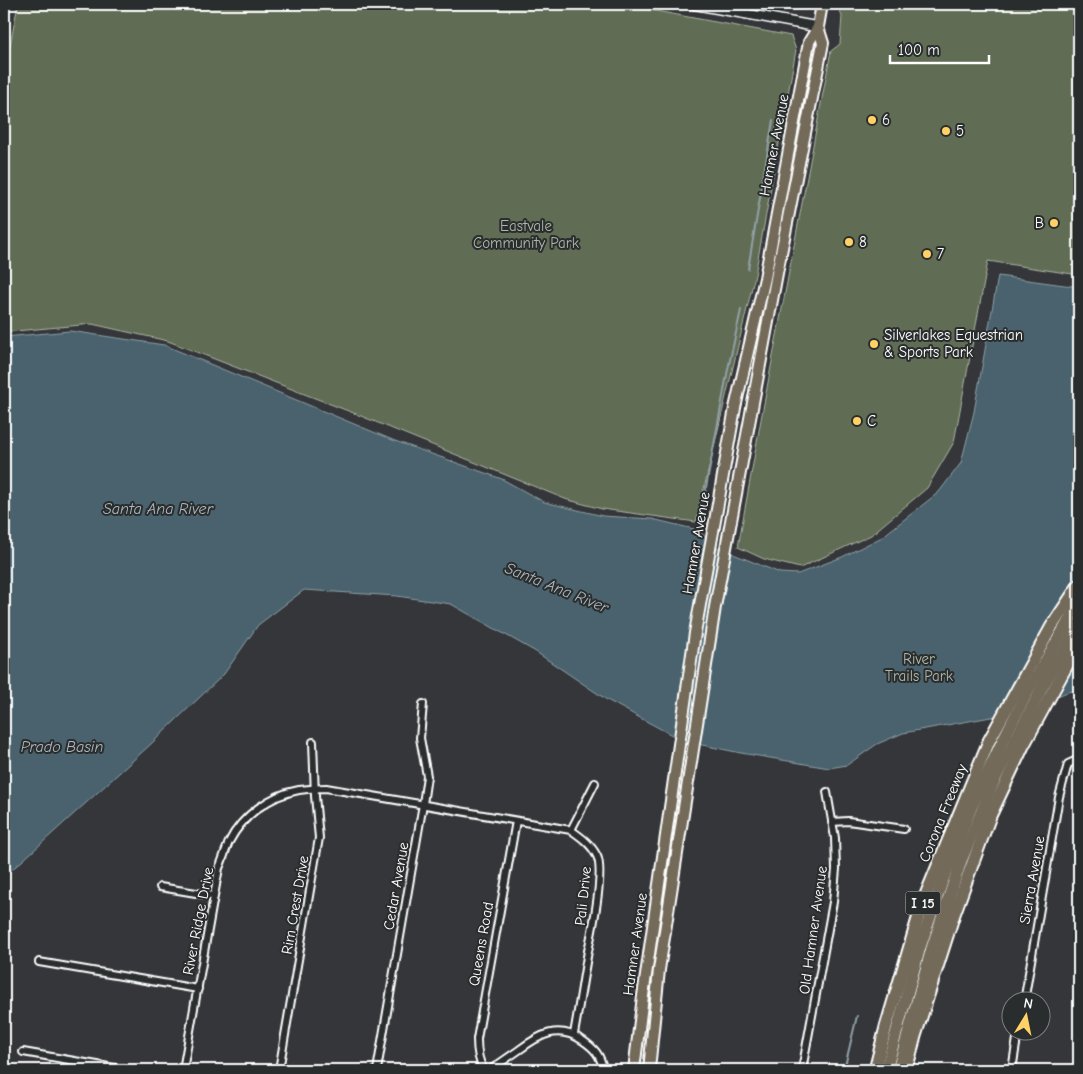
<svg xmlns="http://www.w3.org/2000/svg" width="1083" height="1074" font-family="'Comic Neue',sans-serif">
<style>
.green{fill:#606c53;stroke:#b0b6a9}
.water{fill:#48626d;stroke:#91a1a7}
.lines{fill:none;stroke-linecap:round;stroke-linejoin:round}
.stream{stroke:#91a1a7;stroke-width:2}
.street-casing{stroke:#fff;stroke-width:10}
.secondary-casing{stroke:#fff;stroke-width:12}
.primary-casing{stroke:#fff;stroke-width:14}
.highway-casing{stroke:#fff;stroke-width:15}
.street{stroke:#2a2d2e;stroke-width:6}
.secondary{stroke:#2a2d2e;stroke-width:9}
.primary{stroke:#736b5a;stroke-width:10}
.highway{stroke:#736b5a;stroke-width:11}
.poi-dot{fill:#ffd166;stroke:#2a2d2e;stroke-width:2}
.labels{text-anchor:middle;stroke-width:4;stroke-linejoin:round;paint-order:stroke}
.shield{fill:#2a2d2e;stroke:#bfc0c0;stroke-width:1}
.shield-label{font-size:14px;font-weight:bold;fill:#fff}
.poi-label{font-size:15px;fill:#fff;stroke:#2a2d2e;text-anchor:start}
.street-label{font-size:15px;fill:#fff;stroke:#2a2d2e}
.park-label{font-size:15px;fill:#b0b6a9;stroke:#2a2d2e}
.water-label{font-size:16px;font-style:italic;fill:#adb8bd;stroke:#2a2d2e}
</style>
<rect width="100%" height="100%" fill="#34363a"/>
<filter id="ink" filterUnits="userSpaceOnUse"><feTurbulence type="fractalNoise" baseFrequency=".02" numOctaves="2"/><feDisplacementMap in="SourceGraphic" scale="10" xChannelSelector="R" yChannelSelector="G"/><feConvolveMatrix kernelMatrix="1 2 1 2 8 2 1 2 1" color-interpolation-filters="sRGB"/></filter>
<g filter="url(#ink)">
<g class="green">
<path d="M18,4h600l173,32 5,14 -41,225 -59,247 -94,-13 -37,-10 -209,-85 -188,-73 -76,-17 -88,8v-255z"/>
<path d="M840,4h239v271l-91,-14 -34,181 -27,46 -56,47 -71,33 -36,-9 -26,-12 24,-133 69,-363 9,-7 2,-28 -3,-7z"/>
</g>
<path class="water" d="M998,276l81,11v403l-12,2 -43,19 -121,22 -26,11 -30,21 -18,3 -88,-15 -58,-12 -76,-41 -71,-48 -85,-48 -54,-8 -93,-6 -46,35 -34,49 -73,70 -129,117 -18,15v-539l66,-6 94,14 231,96 107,38 42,23 59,14 49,3 46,11 18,17 64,26 18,1 44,-17 40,-20 57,-45 22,-29 13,-51z"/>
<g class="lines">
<g class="stream">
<path d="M748,269l25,-149"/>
<path d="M698,531l30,-162 13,-59"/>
<path d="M844,1070l13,-54"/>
</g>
<g class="street-casing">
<g id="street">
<path d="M832,822l16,-1 56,8"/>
<path d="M571,830l24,-47"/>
<path d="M160,887l54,9"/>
<path d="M39,962l159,27"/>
<path d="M1024,1002l35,-205 9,-33 11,-5"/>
<path d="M23,1052l103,18"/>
<path d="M183,1070l36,-202c4,-8 6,-17 10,-26 13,-26 41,-47 70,-52 9,-1 18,-2 27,-2l245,42c10,7 20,14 26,26 8,16 -5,76 -9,95 -5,28 -9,56 -14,83"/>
<path d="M279,1070l40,-232 -4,-42 -2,-54"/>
<path d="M377,1070l46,-266 4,-28 -7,-38 3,-34"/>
<path d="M484,1070c-6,-9 -7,-20 -7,-31l39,-218"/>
<path d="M490,1070c10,-7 19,-13 29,-20 20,-15 39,-26 63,-10 12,8 19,15 21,30"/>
<path d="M802,1070l31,-168 3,-33 -1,-31 -8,-46"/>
<path d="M1012,1070l6,-38"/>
</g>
</g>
<g class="secondary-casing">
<path id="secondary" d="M692,4l126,23"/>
</g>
<g class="primary-casing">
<g id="primary">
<path d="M634,1070l9,-74 52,-363 40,-225 30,-130 44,-236 9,-15 4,-23"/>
<path d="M649,1070l10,-100 56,-363 63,-339 45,-225 -5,-16"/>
</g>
</g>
<g class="highway-casing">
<g id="highway">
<path d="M875,1070l11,-43 37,-125 66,-161 63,-115 27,-41"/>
<path d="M886,1070l34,-123 22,-65 29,-74 31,-66 25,-49 52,-90"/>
<path d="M898,1070l34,-122 29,-87 34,-82 48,-93 36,-62"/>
<path d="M906,1070l9,-34 39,-122 36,-98 33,-70 56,-103"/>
</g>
</g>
<use href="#street" class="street"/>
<use href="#secondary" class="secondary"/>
<use href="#primary" class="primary"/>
<use href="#highway" class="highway"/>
</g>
</g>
<g class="poi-dot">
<circle cx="872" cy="120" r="5"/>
<circle cx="946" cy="131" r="5"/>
<circle cx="1054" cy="223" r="5"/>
<circle cx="849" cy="242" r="5"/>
<circle cx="927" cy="254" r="5"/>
<circle cx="874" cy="344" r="5"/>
<circle cx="857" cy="421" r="5"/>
</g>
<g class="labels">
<rect class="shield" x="905.5" y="891.5" width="35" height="23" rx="4"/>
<g class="shield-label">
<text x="923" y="908">I 15</text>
</g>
<g class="poi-label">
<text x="882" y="125">6</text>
<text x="956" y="136">5</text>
<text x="1044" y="228" text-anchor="end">B</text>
<text x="859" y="247">8</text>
<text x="937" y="259">7</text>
<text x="884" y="340">Silverlakes Equestrian<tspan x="884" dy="17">&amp; Sports Park</tspan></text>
<text x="867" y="426">C</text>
</g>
<g class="street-label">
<text transform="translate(774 145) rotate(-79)" y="5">Hamner Avenue</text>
<text transform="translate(696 543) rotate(-80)" y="5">Hamner Avenue</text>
<text transform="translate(943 813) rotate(-68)" y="5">Corona Freeway</text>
<text transform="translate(1032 880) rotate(-80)" y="5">Sierra Avenue</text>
<text transform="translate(396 886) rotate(-80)" y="5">Cedar Avenue</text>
<text transform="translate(583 896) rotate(-84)" y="5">Pali Drive</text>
<text transform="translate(295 905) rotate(-80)" y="5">Rim Crest Drive</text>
<text transform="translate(198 921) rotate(-79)" y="5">River Ridge Drive</text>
<text transform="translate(813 930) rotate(-82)" y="5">Old Hamner Avenue</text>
<text transform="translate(481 944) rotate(-80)" y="5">Queens Road</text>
<text transform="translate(635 944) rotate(-82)" y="5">Hamner Avenue</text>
</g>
<g class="park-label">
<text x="526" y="231">Eastvale<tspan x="526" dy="17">Community Park</tspan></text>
<text x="919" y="664">River<tspan x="919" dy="17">Trails Park</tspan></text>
</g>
<g class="water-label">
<text x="158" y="514">Santa Ana River</text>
<text transform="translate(557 587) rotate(22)" y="6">Santa Ana River</text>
<text x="62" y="752">Prado Basin</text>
</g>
</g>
<rect width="1083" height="1074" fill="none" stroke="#2a2d2e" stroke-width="20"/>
<rect x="10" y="10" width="1063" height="1054" fill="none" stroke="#fff" stroke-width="2" filter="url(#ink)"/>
<g transform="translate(1026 1016) rotate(10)"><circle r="24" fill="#2a2d2e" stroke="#7f8182"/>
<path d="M0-4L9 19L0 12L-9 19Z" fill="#ffd166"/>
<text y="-8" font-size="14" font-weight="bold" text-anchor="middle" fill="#ffffff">N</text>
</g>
<path d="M890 55v8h99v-8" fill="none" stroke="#ffffff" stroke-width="2.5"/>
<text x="898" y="55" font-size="15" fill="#ffffff" stroke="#2a2d2e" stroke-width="4" paint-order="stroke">100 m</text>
</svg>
